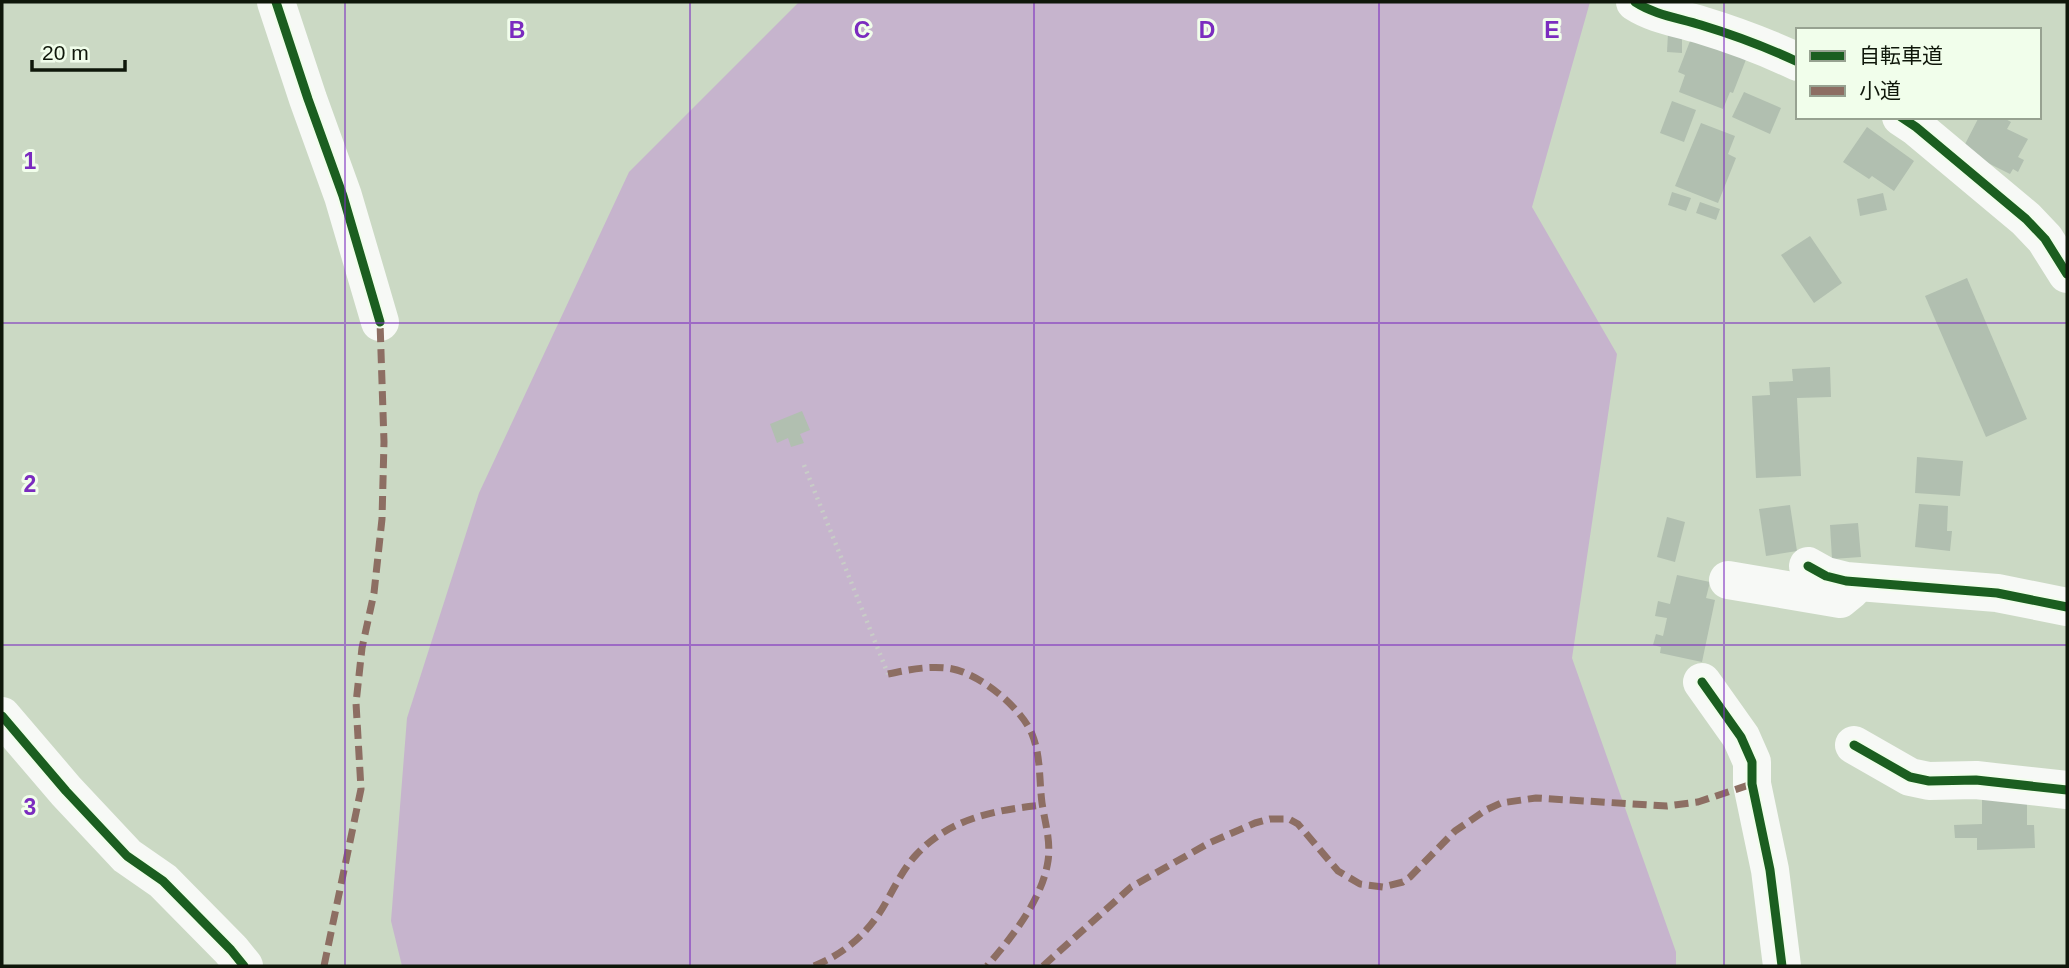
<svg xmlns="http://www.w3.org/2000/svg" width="2069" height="968" font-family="Arial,'Noto Sans JP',sans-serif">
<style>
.green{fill:#c6b4cd}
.building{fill:#b1bfb0}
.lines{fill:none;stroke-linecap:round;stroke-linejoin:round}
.path{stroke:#c8cdc7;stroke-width:4.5;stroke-dasharray:2 5;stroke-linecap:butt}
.minor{stroke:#f7f9f6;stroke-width:38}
.quiet{stroke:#8d6e63;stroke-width:7;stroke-dasharray:14 7;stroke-linecap:butt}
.cycleway-casing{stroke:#f1feeb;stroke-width:13}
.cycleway{stroke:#1b5e20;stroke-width:9}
.grid{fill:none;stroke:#7b2cbf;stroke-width:2;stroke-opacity:0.55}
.grid-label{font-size:23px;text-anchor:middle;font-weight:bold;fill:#7b2cbf;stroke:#f1feeb;stroke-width:6;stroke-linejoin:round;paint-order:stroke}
</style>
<rect width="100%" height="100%" fill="#cbd9c4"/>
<path class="green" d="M799,2h791l-58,205 85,147 -45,304 104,294v14h-1274l-11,-45 16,-203 72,-225 150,-321z"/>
<g class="building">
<path d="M1668,33l14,1v19l-15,-1z"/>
<path d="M1692,36l55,21 -14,36 -3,-1 -7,17 -44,-17 6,-17 -7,-3z"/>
<path d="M1744,92l37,16 -11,26 -38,-17z"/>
<path d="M1672,101l24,9 -12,32 -24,-9z"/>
<path d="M1979,117h23l9,5 -4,7 21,10 -10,18 6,3 -6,12 -5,-3 -3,5 -48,-24z"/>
<path d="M1701,123l34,13 -7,18 8,4 -18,45 -43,-17z"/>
<path d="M1867,127l47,34 -20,30 -22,-15 -3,3 -26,-17z"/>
<path d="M1672,192l19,6 -5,13 -18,-6z"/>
<path d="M1883,193l4,17 -27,6 -3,-17z"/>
<path d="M1700,202l20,7 -4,11 -20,-7z"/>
<path d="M1810,236l32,47 -28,20 -33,-48z"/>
<path d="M1967,278l60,141 -41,18 -61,-141z"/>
<path d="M1830,367l1,30 -34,1 4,78 -45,2 -4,-82 18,-1 -1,-13 24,-1 -1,-12z"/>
<path d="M802,411l8,19 -10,4 4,9 -13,4 -3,-9 -11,5 -7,-19z"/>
<path d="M1917,457l46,4 -3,35 -45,-3z"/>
<path d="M1919,504l29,2 -1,25h5l-2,20 -35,-4z"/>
<path d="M1790,505l7,46 -31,5 -7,-47z"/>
<path d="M1667,517l18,5 -10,40 -18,-5z"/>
<path d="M1858,523l3,34 -29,2 -2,-34z"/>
<path d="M1677,575l33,7 -4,16 9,2 -13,62 -42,-9 1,-6 -8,-2 3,-11 7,2 4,-18 -12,-2 3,-15 12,3z"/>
<path d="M2027,794v31h7l1,23 -58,2v-12h-22l-1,-13 28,-1v-29z"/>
</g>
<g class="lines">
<path class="path" d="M804,465l84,209"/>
<g class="minor">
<path d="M276,2l32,97 35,97 37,126"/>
<path d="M1635,2c20,13 44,16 66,23 33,10 65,22 97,37"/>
<path d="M1901,117l15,10 110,92 19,20 22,35"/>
<path d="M1808,566l18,10 20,5 151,12 70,14"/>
<path d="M1728,580l112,19 11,-9"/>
<path d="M1702,682l39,55 11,25v22l18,86 12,96"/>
<path d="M2,716l64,75 61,65 36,25 68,69 13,16"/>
<path d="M1854,745l56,32 19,4 47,-1 91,10"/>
</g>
<g class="quiet">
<path d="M888,674c19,-4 39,-8 58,-6 30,2 75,39 86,66 9,22 7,46 10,69 3,20 9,38 6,58 -6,39 -36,76 -61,105"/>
<path d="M324,966l37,-177 -5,-86 6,-55 12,-55 8,-74 2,-77 -4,-120"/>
<path d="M814,966c28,-11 52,-31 68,-57 11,-18 20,-39 34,-54 34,-37 79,-45 127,-50"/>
<path d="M1043,966l88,-79 78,-44 46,-20 15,-4h19l9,5 40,47 22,13 23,3 20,-5 7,-5 45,-46 31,-21 15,-7 35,-5 131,8 31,-4 54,-18"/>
</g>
<g class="cycleway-casing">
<g id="cycleway">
<path d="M276,2l32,97 35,97 37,126"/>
<path d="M1635,2c20,13 44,16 66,23 33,10 65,22 97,37"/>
<path d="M1901,117l15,10 110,92 19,20 22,35"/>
<path d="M1808,566l18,10 20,5 151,12 70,14"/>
<path d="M1702,682l39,55 11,25v22l18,86 12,96"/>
<path d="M2,716l64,75 61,65 36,25 68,69 13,16"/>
<path d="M1854,745l56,32 19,4 47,-1 91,10"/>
</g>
</g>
<use href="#cycleway" class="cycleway"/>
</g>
<path class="grid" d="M345,2v964M690,2v964M1034,2v964M1379,2v964M1724,2v964M2,323h2065M2,645h2065"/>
<g class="grid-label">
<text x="517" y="38">B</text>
<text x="862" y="38">C</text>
<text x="1207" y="38">D</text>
<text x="1552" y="38">E</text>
<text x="30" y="169">1</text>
<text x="30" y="492">2</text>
<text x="30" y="815">3</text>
</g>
<rect width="2069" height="968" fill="none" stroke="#0f170a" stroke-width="7"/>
<rect x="1796" y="28" width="245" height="91" fill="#f1feeb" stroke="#97a291" stroke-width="2"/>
<rect x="1810" y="51" width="35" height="10" fill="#1b5e20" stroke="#97a291" stroke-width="2"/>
<text x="1859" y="63" font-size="21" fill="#0f170a">自転車道</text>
<rect x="1810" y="86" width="35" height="10" fill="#8d6e63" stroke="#97a291" stroke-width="2"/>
<text x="1859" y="98" font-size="21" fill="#0f170a">小道</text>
<path d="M32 60v10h93v-10" fill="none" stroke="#0f170a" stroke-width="3.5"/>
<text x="42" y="60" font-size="21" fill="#0f170a" stroke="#f1feeb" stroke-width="5" paint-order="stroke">20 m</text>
</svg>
